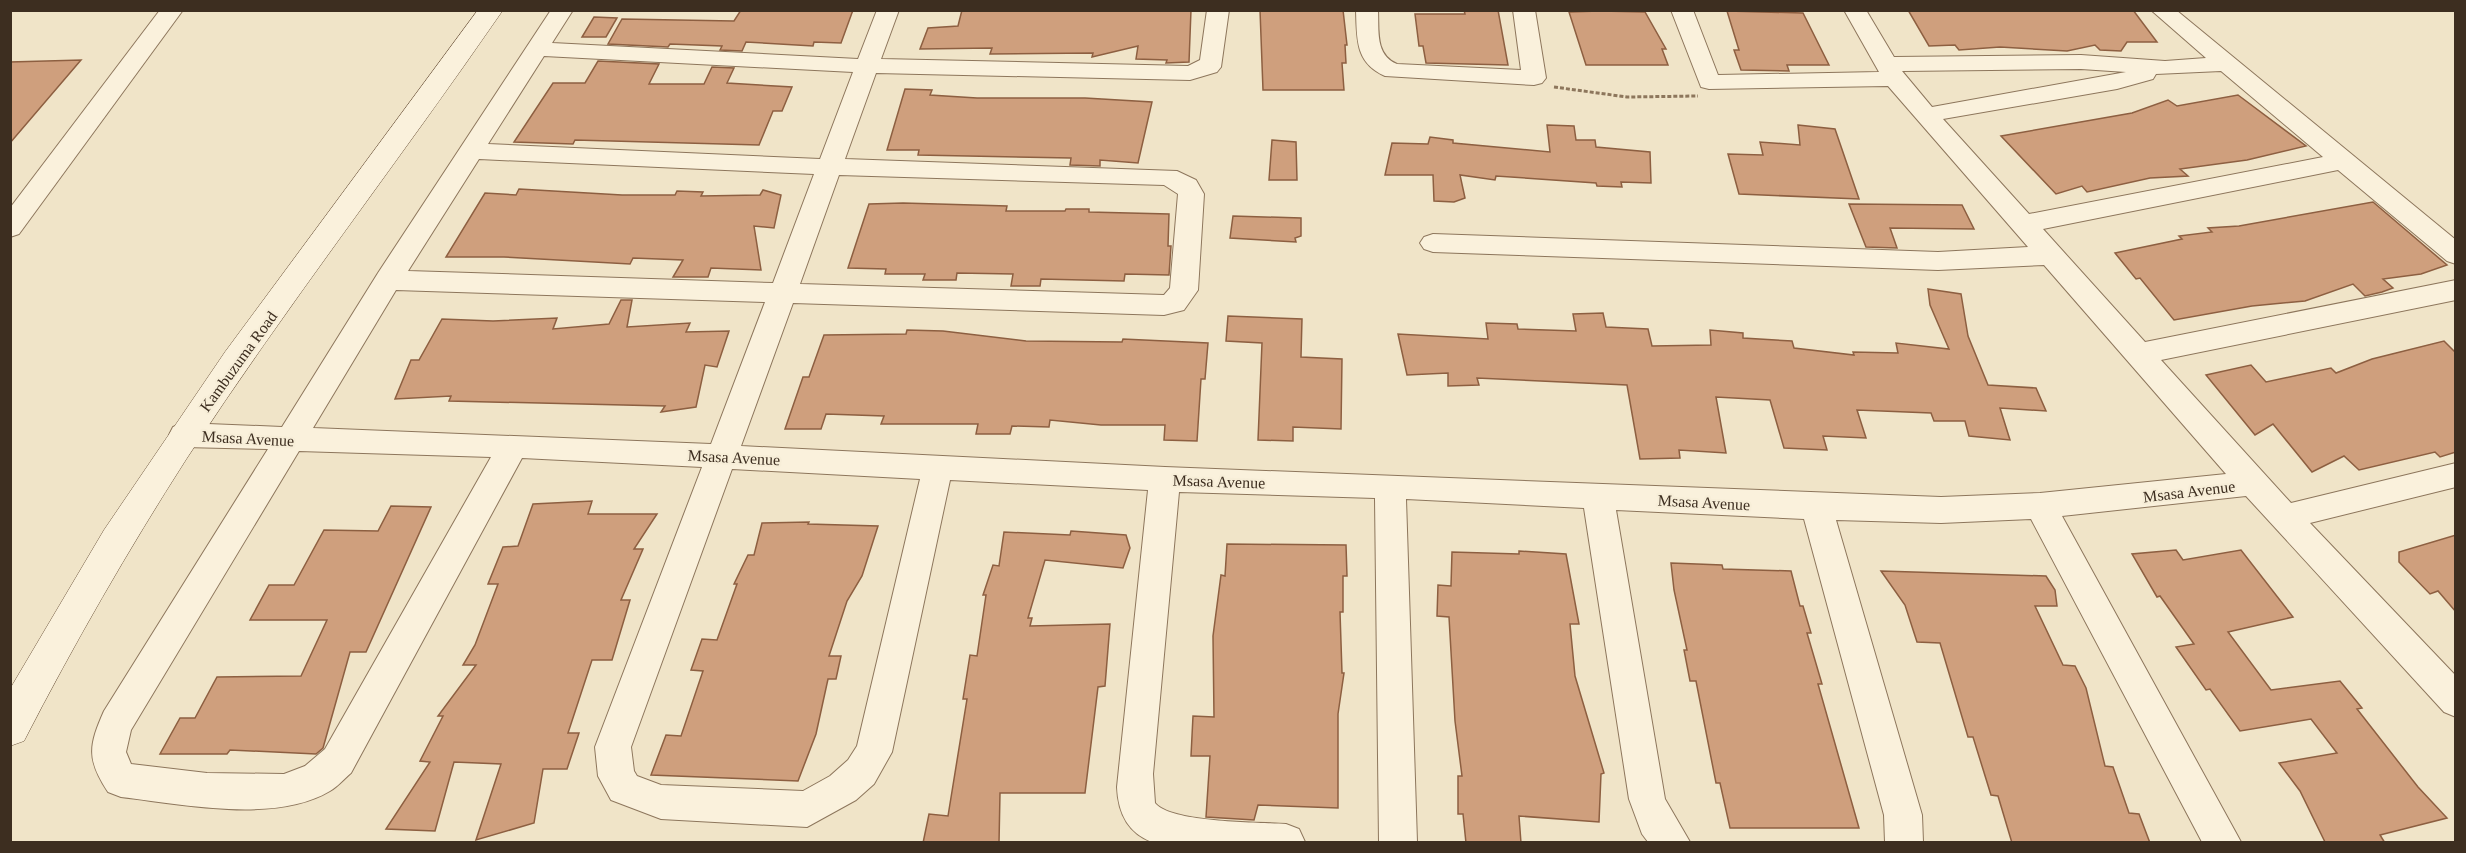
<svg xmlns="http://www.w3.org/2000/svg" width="2466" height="853" font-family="'Times New Roman',serif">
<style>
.building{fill:#cf9f7d;stroke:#8d5f41;stroke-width:1.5}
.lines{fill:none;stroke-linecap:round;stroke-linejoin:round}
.minor-casing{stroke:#8d765c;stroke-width:2}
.secondary-casing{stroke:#6f573f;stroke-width:1}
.path{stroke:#8d765c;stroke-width:3;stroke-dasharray:4 2;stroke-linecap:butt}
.minor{fill:#faf1dc;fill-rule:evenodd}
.secondary{fill:#faf1dc;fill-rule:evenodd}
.labels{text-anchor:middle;stroke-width:4.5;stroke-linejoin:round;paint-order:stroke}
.street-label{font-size:16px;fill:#3d2e20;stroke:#f7eed8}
</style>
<rect width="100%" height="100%" fill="#f0e4c8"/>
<g class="building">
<path d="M741,10h112l-12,33 -27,-1 -1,4 -67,-4 -4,9 -22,-1 2,-4 -52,-2 -2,3 -60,-3 14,-25 112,2z"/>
<path d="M962,10h229l-2,52 -23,1 1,-3 -31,-1 2,-13 -46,11 1,-4 -103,1 2,-6 -72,1 8,-21 30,-2z"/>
<path d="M1260,10h83l4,35h-2l1,18h-4l2,27h-81z"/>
<path d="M1464,10h34l10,55 -82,-2 -3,-17h-4l-4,-32h50z"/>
<path d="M1908,10h225l24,32h-30l-6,9 -21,-1 -5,-5 -28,6 -67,-4 -41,3 -4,-5 -26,1z"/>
<path d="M1600,11l45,1 21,37h-4l6,16h-82l-17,-53z"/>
<path d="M1727,11l76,2 26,52h-42l2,6 -48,-1 -7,-20h5z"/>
<path d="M594,17l23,1 -11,19h-24z"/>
<path d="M81,60l-71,83v-81z"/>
<path d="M598,61l61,3 -10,20h55l8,-17 22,1 -7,15 65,4 -10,24h-9l-14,34 -184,-5 -2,4 -59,-2 39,-59h32z"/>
<path d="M905,89l27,1 -2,5 47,3h108l67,4 -14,61 -38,-3v6l-30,-1 1,-7 -153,-3 1,-5h-32z"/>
<path d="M2238,95l68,51 -59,14 -67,9 8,7 -38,2 -63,14 -5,-6 -26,8 -55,-58 131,-23 36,-13 9,6z"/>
<path d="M1547,125l27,1 2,14h19l1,7 54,5 1,31 -30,-1 1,5 -25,-1 -1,-3 -100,-7 -1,4 -35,-5 5,23 -11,4 -20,-1 -1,-26h-48l7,-32 36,1 2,-7 23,3v3l97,9z"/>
<path d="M1798,125l37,4 24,70 -120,-5 -11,-40 35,1 -3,-13 40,3z"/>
<path d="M1272,140l24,2 1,38h-28z"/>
<path d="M519,189l103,6h53l2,-4 26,1 -2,4 59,-1 3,-5 18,5 -7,33 -20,-2 7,44 -50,-2 -3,9h-35l10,-17 -50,-2 -3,6 -126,-7h-58l39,-64 31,2z"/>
<path d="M2373,202l74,63 -26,9 -38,5 10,9 -11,4 -17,4 -12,-12 -48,17 -53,5 -78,14 -34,-42 -4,1 -21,-26 67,-14 -3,-3 33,-4 -4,-4 31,-2z"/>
<path d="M903,203l104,3 -1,5h59l1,-2h23v3l80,2 -1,32h3l-2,29 -44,-1 -1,7 -83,-2 -1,7h-29l2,-12 -56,-1 -1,7h-33l2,-6h-40l1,-5 -38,-1 21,-64z"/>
<path d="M1849,204l113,1 12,24 -84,-1 7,20 -31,-1z"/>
<path d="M1233,216l68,2v18l-6,2 1,4 -66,-4z"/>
<path d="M1928,289l33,5 7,42 20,49 48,3 10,23 -46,-3 10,32 -41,-4 -4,-15h-31l-3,-8 -74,-3 9,28 -43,-2 4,14 -43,-2 -14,-48 -54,-3 10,56 -47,-3 1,8 -40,1 -13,-74 -150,-7 2,7 -31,1v-13l-41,2 -9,-41 90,5 -2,-16 31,1 1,5 58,2 -3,-17 30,-1 3,14 42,2 4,17 59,-1 -1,-15 33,3v5l49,3 2,7 60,7 -1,-3 45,1 -2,-10 53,6 -19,-44z"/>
<path d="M621,300h11l-5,27 63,-4 -4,9 43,-1 -12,36 -12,-2 -9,42 -35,5 4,-6 -216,-5 2,-5 -56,3 16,-39h8l23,-41 51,2 64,-3 -4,11 56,-5z"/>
<path d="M1228,316l74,3 -1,38 41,2 -1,70 -48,-2v14l-35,-1 4,-97 -36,-2z"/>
<path d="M907,330l36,1 83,10 96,1 1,-3 85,4 -3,36h-4l-4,62 -33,-1 1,-15h-64l-51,-5 -1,7 -37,-1 -2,8h-34l2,-10h-97l3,-8 -58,-2 -5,15h-36l18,-52h6l15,-42 82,-1z"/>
<path d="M2444,341l12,12v99l-16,5 -5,-5 -76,18 -15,-14 -32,16 -39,-48 -18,11 -49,-60 45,-10 15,17 65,-14 5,5 36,-14z"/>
<path d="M592,501l-4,13h69l-23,35h9l-22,51h9l-18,60h-20l-24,73h11l-12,36h-24l-9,54 -58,17 25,-76 -47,-2 -19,69 -49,-2 44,-67 -10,-1 23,-45h-5l38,-51h-13l12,-20 23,-61h-10l15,-37 15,-1 15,-42z"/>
<path d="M391,506l40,1 -65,145h-16l-27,96 -7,6 -86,-4 -3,4h-67l20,-36h15l22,-41 84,-1 26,-56h-77l19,-35h25l30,-55 54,1z"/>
<path d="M809,522l-1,2 70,2 -16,50 -15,25 -18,55h12l-5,23h-8l-12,55 -18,47 -147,-6 15,-40 15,1 22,-65 -12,-1 11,-31 15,1 20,-56h-3l14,-29h6l8,-32z"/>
<path d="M1071,531l55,4 4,13 -7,20 -78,-8 -17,58h4l-2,8 80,-2 -5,62 -7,1 -13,106h-85l-1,50h-76l6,-29 19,2 19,-117h-4l7,-44 7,1 9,-61h-3l10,-30 6,1 5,-34 66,3z"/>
<path d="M2456,535v77l-18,-21 -8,3 -31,-32v-10z"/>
<path d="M1227,544l119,1 1,31h-4v36h-3l2,61h2l-6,41v94l-80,-3 -4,15 -48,-3 4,-61h-19l2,-40 21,1 -1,-81 8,-61 4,1z"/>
<path d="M2176,550l7,10 58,-10 52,67 -65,15 43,58 69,-9 22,27 -5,1 61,78 29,31 -67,17 5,8 -60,-1 -25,-51 -21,-28 58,-10 -26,-34 -71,12 -30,-42 -4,1 -30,-43 18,-3 -34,-48 -3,1 -25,-43z"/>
<path d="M1519,551l47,3 13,70h-9l5,52 29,97 -3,1 -2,48 -80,-6 2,27h-55l-3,-29h-5v-38h4l-7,-55 -6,-104 -12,-1 1,-31 13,1 1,-34 67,2z"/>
<path d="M1671,563l51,2 1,4 68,2 9,35h3l8,27h-4l15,51h-4l41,144h-129l-10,-45h-4l-20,-102h-6l-6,-31h3l-13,-60z"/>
<path d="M1881,571l165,5 9,14 2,16h-22l28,59 12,1 11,22 19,78 8,1 16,46 10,1 11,29h-138l-14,-47 -7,-1 -18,-58h-5l-28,-94 -23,-1 -12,-37z"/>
</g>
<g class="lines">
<g class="minor-casing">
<g id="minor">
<path d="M160,10h23l-164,224 -9,3v-29z"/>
<path d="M551,10h22l-21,33 306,16 19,-49h22l-18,49 307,7 12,-6 7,-50h22l-8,57 -4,5 -27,8 -314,-7 -31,86 332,12 19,9 8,14 -6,96 -14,20 -20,5 -371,-12 -52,143 424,21 776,30 99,-4 186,-19 -182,-209 -106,5 -505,-18 -9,-3 -4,-6 4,-6 9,-3 505,18 90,-5 -140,-161 -179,3 -8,-2 -30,-77h22l25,65 161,-3 -35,-62h22l28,47 187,-2 84,6 41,-3 -55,-48h25l280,230v24l-9,-3 -109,-91 -295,59 102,113 311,-62v20l-295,60 130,143 165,-40v24l-146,36 146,153v41l-12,-5 -198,-216 -184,20 179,326h-39l-171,-323 -90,4 -105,-3 86,295 1,27h-38l-1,-27 -80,-296 -188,-9 49,289 25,43h-42l-6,-8 -13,-35 -45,-291 -178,-9 11,343h-38l-4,-344 -196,-6 -26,282 2,29c16,20 103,19 131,21l13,5 6,13h-153c-24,-9 -34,-29 -35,-55l31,-297 -198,-10 -58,272 -18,32 -18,16 -49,27 -146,-8 -50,-19 -13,-24 -3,-29 107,-280 -180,-9 -171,315c-7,6 -14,14 -21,18 -55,33 -148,13 -209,6l-13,-5c-22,-33 -19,-47 -4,-81l164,-262 -84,-2 -11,-4 -4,-8 4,-8 11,-4 98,4 96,-154zM544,56l309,16 -33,87 -332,-15zM2081,69l45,3 -194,35 -30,-36zM2221,71l102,86 -294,57 -86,-95 174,-30 36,-10 3,-5zM479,159l335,15 -41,109 -365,-12zM839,175l325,10 14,9 -8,94 -6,7 -364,-11zM396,290l369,12 -54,142 -398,-16zM299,451l192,6 -166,292 -20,17 -21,8 -77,-1 -76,-9 -5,-12 5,-22zM732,469l188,10 -63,267 -9,14 -18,16 -27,15 -142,-6 -24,-9 -3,-5 -3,-24z"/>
<path d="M1356,10h22c1,21 -3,45 19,54l124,6 -8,-60h22l11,68 -4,5 -8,2 -149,-9c-30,-13 -28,-37 -29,-66z"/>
</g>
</g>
<g class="secondary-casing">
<path id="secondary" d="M478,10h25c-104,151 -216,295 -316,448 -59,92 -113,186 -163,283l-14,5v-57l94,-159 121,-178z"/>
</g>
<path class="path" d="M1554,87l73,10 71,-1"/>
<use href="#minor" class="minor"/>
<use href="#secondary" class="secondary"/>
</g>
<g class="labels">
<g class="street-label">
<text transform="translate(238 361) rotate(-54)" y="6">Kambuzuma Road</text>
<text transform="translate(248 438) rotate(3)" y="6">Msasa Avenue</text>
<text transform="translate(734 457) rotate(3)" y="6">Msasa Avenue</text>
<text transform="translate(1219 481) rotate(2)" y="6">Msasa Avenue</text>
<text transform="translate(2189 491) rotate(-7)" y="6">Msasa Avenue</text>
<text transform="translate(1704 502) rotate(3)" y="6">Msasa Avenue</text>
</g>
</g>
<rect width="2466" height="853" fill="none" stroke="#3d2e20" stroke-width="24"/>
</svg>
